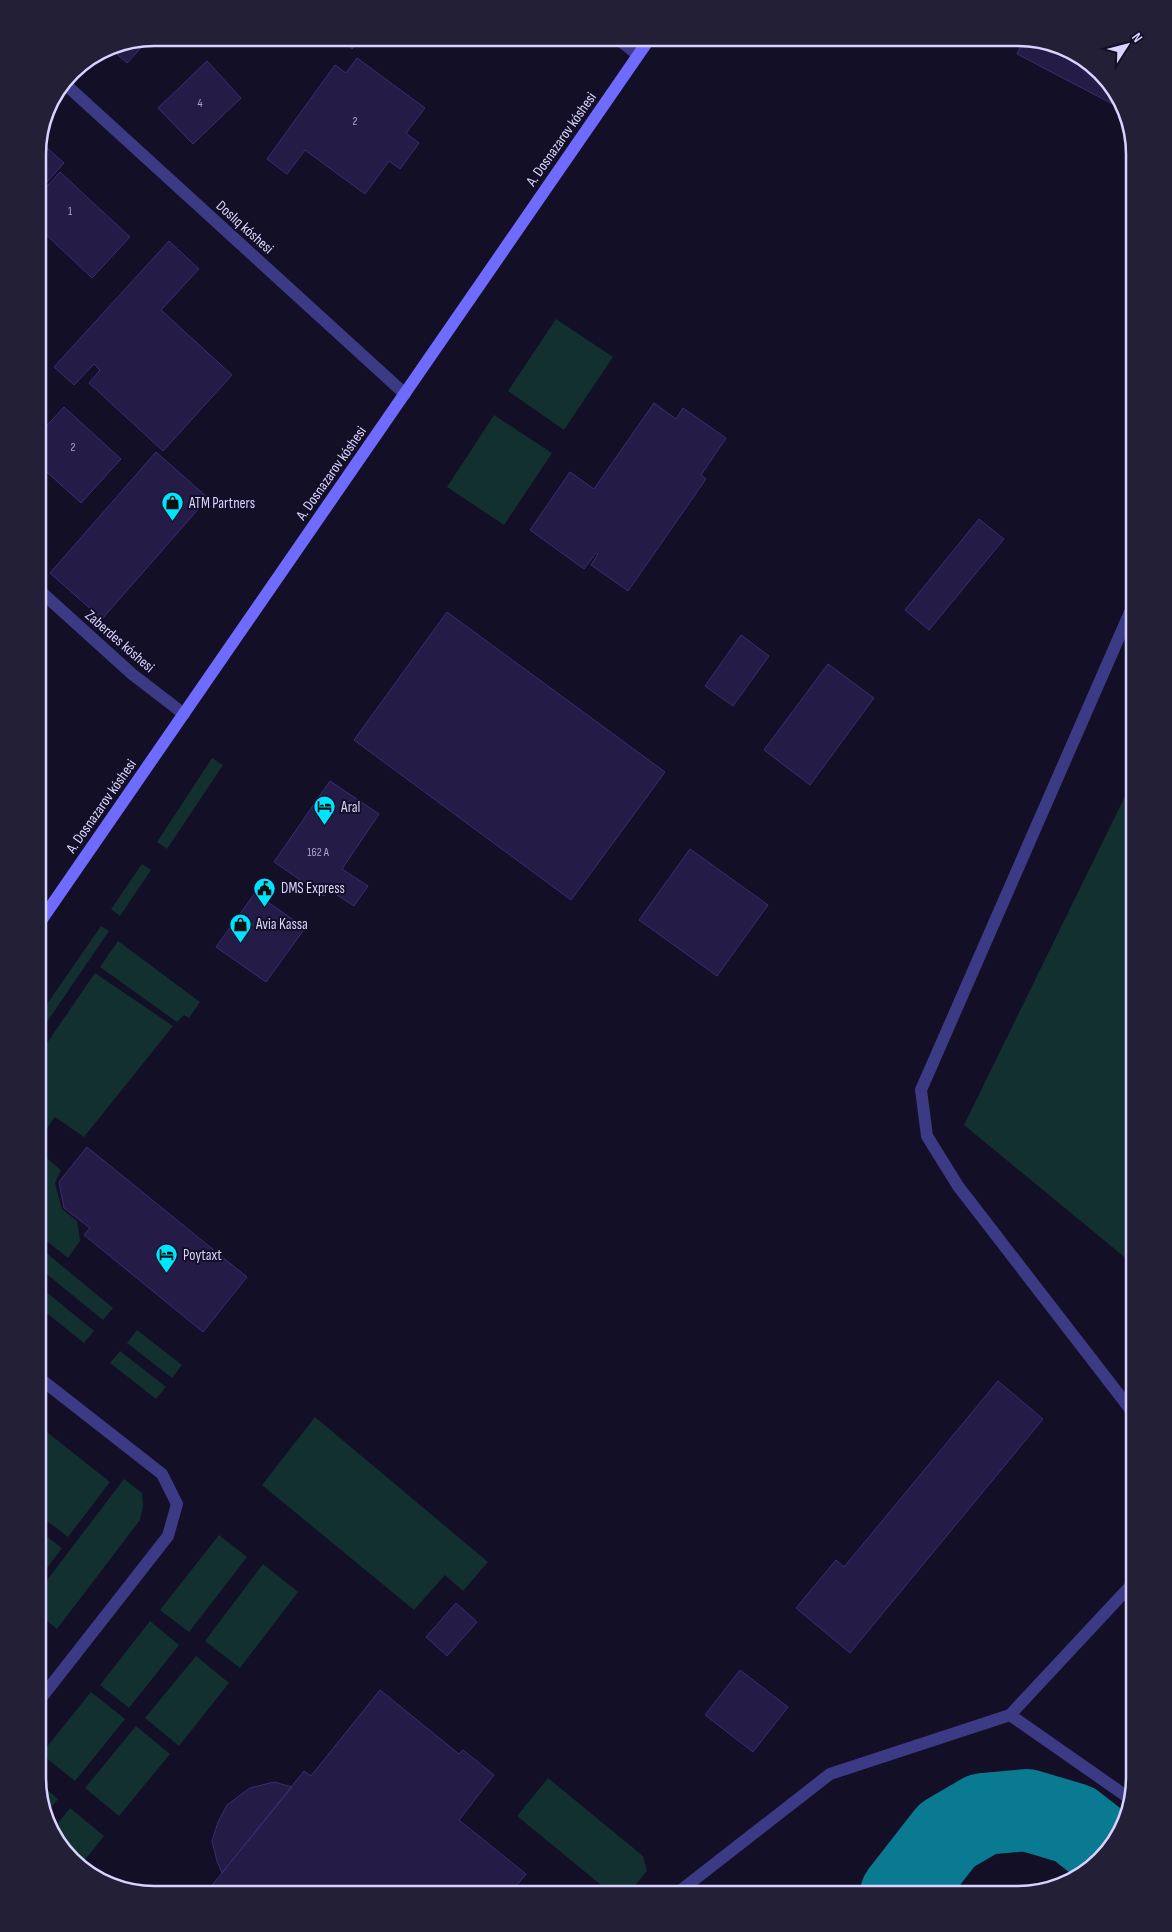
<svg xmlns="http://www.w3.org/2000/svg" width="1172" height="1932" font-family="'Sofia Sans Condensed',sans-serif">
	<rect width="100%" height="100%" fill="#130f26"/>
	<!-- green -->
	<path fill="#12302f" d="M 556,319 L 613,357 L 564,430 L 508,391 Z
		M 494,415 L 552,453 L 504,525 L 447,487 Z
		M 212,758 L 223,765 L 167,849 L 157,842 Z
		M 1134,778 L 1134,1265 L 964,1125 Z
		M 142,864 L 151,870 L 120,916 L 111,909 Z
		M 101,926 L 109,931 L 38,1035 L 38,1017 Z
		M 118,941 L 200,1002 L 189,1018 L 184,1015 L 177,1022 L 100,967 Z
		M 95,973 L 173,1026 L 84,1137 L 55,1117 L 38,1141 L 38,1056 Z
		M 38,1151 L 61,1170 L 55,1183 L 62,1209 L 77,1221 L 80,1241 L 68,1258 L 38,1234 Z
		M 38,1246 L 113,1308 L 103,1320 L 38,1267 Z
		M 38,1285 L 94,1331 L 84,1343 L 38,1306 Z
		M 137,1330 L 182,1365 L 172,1378 L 127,1343 Z
		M 120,1351 L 166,1387 L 156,1399 L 110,1363 Z
		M 315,1417 L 488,1562 L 463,1591 L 445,1575 L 414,1610 L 262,1485 Z
		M 38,1425 L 110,1482 L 68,1537 L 38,1514 Z
		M 124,1479 L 142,1493 L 143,1506 L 140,1520 L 57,1629 L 38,1614 L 38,1592 Z
		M 38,1530 L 62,1548 L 38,1580 Z
		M 219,1535 L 247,1557 L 189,1632 L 160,1610 Z
		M 263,1564 L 298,1592 L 240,1668 L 205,1641 Z
		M 150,1621 L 179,1645 L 129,1708 L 100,1685 Z
		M 196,1656 L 229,1683 L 179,1746 L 145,1718 Z
		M 91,1692 L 125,1719 L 75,1781 L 41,1754 Z
		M 136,1726 L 170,1754 L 119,1816 L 85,1788 Z
		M 548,1778 L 643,1856 L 647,1871 L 628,1894 L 612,1894 L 517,1816 Z
		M 39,1783 L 58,1799 L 46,1814 Z
		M 70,1808 L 104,1836 L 81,1865 L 51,1832 Z"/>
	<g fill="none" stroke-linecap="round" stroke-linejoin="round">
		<!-- taxiway -->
		<path stroke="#0a7a92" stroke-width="82" d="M 901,1894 L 947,1835 L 983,1814 L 1027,1810 L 1074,1824 L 1106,1849"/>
	</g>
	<!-- building -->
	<path fill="#241b47" stroke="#3b2d73" d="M 150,38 L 127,63 L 109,47 L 110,46 Z
		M 338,38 L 361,38 L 352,49 Z
		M 1025,38 L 1083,57 L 1122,102 L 1124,110 L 1017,54 Z
		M 357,58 L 425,108 L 406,133 L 419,143 L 400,169 L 389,161 L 365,194 L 305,150 L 287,174 L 267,159 L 335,65 L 346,73 Z
		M 207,61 L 241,98 L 193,144 L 158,108 Z
		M 39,141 L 64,163 L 38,192 L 38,147 Z
		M 60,172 L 130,237 L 92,278 L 38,227 L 38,196 Z
		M 169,241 L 199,269 L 161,310 L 232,375 L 163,451 L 89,383 L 100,370 L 94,364 L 74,385 L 54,367 Z
		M 654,403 L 676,419 L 683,408 L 726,438 L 701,475 L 706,479 L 628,591 L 591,565 L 598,554 L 596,553 L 584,569 L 530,530 L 570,472 L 594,489 Z
		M 64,407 L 121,459 L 81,503 L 38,464 L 38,435 Z
		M 156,452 L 208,498 L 102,619 L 50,573 Z
		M 979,519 L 1004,539 L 929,630 L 905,610 Z
		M 447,612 L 665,772 L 571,900 L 354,740 Z
		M 741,635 L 769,656 L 733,706 L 705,686 Z
		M 828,664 L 874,698 L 810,785 L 764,750 Z
		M 330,781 L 379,814 L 342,869 L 368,886 L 354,906 L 328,889 L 324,896 L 274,862 Z
		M 690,849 L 768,905 L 717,976 L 639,920 Z
		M 255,893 L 305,928 L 266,982 L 216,947 Z
		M 87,1147 L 247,1277 L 203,1332 L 84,1235 L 90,1228 L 64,1208 L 59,1182 Z
		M 998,1381 L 1043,1419 L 850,1653 L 796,1608 L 836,1560 L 844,1567 Z
		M 456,1603 L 477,1622 L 447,1656 L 426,1637 Z
		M 740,1670 L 788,1707 L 753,1752 L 705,1715 Z
		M 380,1690 L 459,1754 L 463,1750 L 494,1775 L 459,1820 L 526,1874 L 510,1894 L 215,1894 L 209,1889 L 304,1771 L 311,1776 Z
		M 274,1782 L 292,1787 L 222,1873 L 217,1861 L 212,1841 L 218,1822 L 227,1805 L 250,1788 Z"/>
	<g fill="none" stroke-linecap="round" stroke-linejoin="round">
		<!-- service -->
		<path stroke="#3d3a85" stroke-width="12" d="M 1134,1414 L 958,1186 L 927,1136 L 921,1090 L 1134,603
			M 38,1702 L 168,1536 L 177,1504 L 162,1474 L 38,1377
			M 1010,1715 L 1134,1582
			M 676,1894 L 830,1774 L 1010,1715 L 1129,1798"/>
		<!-- minor -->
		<path stroke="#3d3a85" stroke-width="12" d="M 617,38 L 638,55
			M 64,83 L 405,394
			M 38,589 L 132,674 L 184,714"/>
		<!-- secondary -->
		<path stroke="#6f6bff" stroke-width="12" d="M 38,925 L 650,38"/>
	</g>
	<!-- icons -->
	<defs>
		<symbol id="shop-pin" viewBox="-11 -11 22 30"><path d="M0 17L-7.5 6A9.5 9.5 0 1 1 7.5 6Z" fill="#00e5ff" stroke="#130f26"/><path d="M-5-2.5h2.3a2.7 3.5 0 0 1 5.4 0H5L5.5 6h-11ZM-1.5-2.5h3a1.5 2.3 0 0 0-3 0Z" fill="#111"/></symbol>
		<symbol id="hotel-pin" viewBox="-11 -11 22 30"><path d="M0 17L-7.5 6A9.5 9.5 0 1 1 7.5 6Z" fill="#00e5ff" stroke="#130f26"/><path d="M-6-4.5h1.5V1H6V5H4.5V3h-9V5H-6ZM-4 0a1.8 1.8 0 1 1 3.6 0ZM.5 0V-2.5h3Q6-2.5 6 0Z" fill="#111"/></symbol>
		<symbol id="civic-pin" viewBox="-11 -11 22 30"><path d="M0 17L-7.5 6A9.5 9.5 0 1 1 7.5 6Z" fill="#00e5ff" stroke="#130f26"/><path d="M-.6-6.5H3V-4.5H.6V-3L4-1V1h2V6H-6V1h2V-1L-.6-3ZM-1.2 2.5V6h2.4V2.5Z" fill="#111"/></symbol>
	</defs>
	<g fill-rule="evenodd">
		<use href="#shop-pin" x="160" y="490" width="25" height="34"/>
		<use href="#hotel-pin" x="312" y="794" width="25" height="34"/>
		<use href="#civic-pin" x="252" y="876" width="25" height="34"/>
		<use href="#shop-pin" x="228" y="912" width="25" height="34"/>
		<use href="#hotel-pin" x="154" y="1242" width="25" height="34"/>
	</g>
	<g text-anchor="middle" stroke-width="4" stroke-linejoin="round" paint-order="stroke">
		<!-- number labels -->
		<g font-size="12" fill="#aca6d1">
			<text x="200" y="107">4</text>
			<text x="355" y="125">2</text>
			<text x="70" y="215">1</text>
			<text x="73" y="451">2</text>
			<text x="318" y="856">162 А</text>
		</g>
		<!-- street labels -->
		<g font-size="15" fill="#d9d4ff" stroke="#130f26">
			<text transform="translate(561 139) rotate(-55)" y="5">A. Dosnazarov kóshesi</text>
			<text transform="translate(245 227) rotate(42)" y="5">Doslıq kóshesi</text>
			<text transform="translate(331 473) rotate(-55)" y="5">A. Dosnazarov kóshesi</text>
			<text transform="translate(120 641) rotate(41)" y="5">Zaberdes kóshesi</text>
			<text transform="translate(101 806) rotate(-55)" y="5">A. Dosnazarov kóshesi</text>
		</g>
		<!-- poi labels -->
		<g font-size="15" fill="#d9d4ff" stroke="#130f26" text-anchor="start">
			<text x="189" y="508">ATM Partners</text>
			<text x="341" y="812">Aral</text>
			<text x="281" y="893">DMS Express</text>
			<text x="256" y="929">Avia Kassa</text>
			<text x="183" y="1260">Poytaxt</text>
		</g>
	</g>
	<!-- crop -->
	<path d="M0 0H1172V1932H0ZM154 46H1018A108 108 0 0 1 1126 154V1778A108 108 0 0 1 1018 1886H154A108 108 0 0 1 46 1778V154A108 108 0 0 1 154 46Z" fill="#231f37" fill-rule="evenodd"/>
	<path fill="none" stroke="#d9d4ff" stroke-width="2.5" d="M154 46H1018A108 108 0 0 1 1126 154V1778A108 108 0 0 1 1018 1886H154A108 108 0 0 1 46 1778V154A108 108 0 0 1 154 46Z"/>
	<!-- north arrow -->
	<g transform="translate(1127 45) rotate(54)" stroke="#130f26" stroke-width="4" paint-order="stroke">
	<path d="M0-4L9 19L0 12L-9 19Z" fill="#d9d4ff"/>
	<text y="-8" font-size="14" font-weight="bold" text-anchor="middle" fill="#d9d4ff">N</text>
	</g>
</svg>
